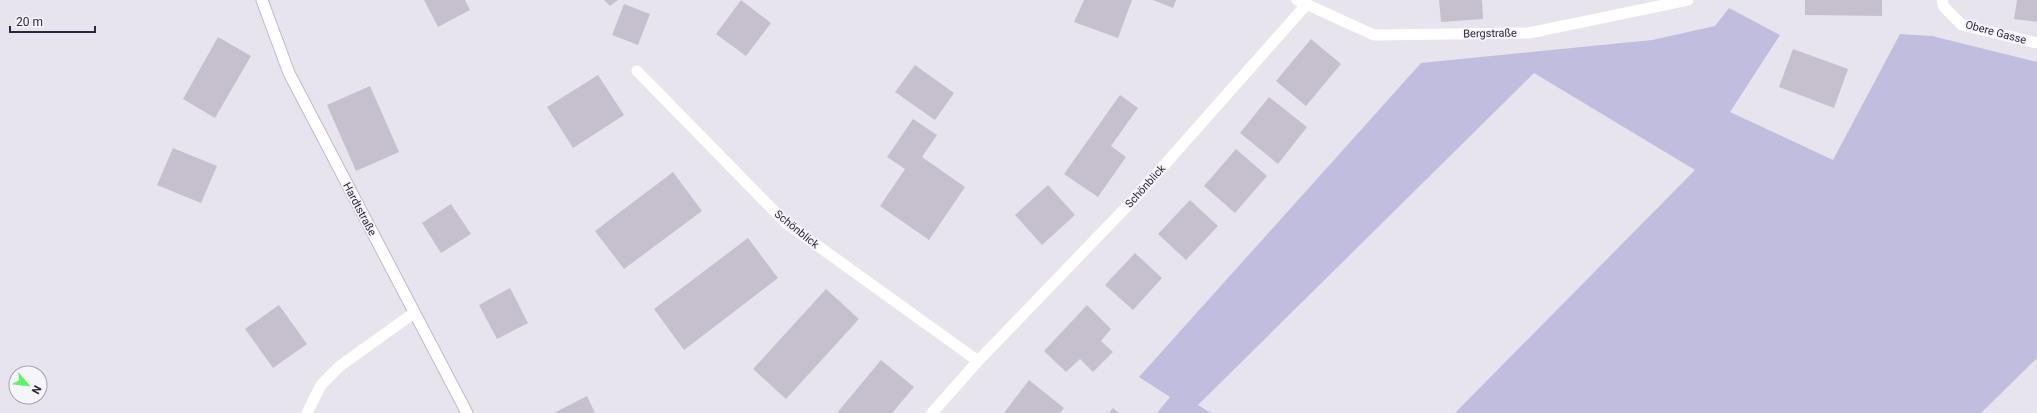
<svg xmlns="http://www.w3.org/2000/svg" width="2037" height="413" font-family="Roboto,sans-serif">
	<rect width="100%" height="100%" fill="#e8e4ee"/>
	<!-- green -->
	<path fill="#c0bddf" d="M 1729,8 L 1780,35 L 1730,112 L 1833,160 L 1900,34 L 1932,36 L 2037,62 L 2037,358 L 1981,413 L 1455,413 L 1695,170 L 1534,73 L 1198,405 L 1211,413 L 1157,413 L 1170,397 L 1139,377 L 1421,63 L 1652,40 L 1715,26 Z"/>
	<!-- building -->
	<path fill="#c6c0ce" d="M 424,0 L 465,0 L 470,10 L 438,27 Z
		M 604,0 L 618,0 L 610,6 Z
		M 741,0 L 771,23 L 746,56 L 716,34 Z
		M 1084,0 L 1132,0 L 1118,38 L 1074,22 Z
		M 1153,0 L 1176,0 L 1173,8 Z
		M 1439,0 L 1482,0 L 1483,19 L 1441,22 Z
		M 1805,0 L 1882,0 L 1882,16 L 1805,15 Z
		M 2017,0 L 2037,0 L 2037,22 L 2014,19 Z
		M 624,4 L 650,14 L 638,45 L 612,35 Z
		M 218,37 L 251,56 L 215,118 L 183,99 Z
		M 1311,39 L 1341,64 L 1306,106 L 1276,81 Z
		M 1793,49 L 1848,69 L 1834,108 L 1779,87 Z
		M 915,65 L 954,93 L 935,120 L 895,92 Z
		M 598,75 L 624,115 L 573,148 L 547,107 Z
		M 370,86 L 399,152 L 356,171 L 327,105 Z
		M 1120,95 L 1138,108 L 1111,146 L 1126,157 L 1098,197 L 1064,174 Z
		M 1269,97 L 1307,127 L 1278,164 L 1240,133 Z
		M 913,119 L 937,135 L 922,157 L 965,187 L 929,240 L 880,206 L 905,169 L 887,157 Z
		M 173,148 L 217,166 L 201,203 L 157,185 Z
		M 1236,149 L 1267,176 L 1235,213 L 1204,186 Z
		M 673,172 L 702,211 L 624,269 L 595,231 Z
		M 1048,185 L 1075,215 L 1042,245 L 1015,215 Z
		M 1190,200 L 1218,226 L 1186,260 L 1158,234 Z
		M 451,204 L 471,234 L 441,253 L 422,223 Z
		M 748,238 L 778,278 L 684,350 L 654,309 Z
		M 1135,253 L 1162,278 L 1133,310 L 1105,285 Z
		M 510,288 L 528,323 L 497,339 L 479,305 Z
		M 826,289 L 859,319 L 786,399 L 753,369 Z
		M 279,305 L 307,344 L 273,368 L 245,329 Z
		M 1087,305 L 1111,329 L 1101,341 L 1113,352 L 1093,372 L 1080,359 L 1066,372 L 1044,351 Z
		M 881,360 L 914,387 L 892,413 L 837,413 Z
		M 1029,380 L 1064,408 L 1060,413 L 1004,413 Z
		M 587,396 L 595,413 L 554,413 Z
		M 1113,408 L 1119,413 L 1109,413 Z"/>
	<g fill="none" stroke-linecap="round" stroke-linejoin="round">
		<defs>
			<path id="secondary" d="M 262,0 L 289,73 L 467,413"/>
		</defs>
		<!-- secondary casing -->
		<use href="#secondary" stroke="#c1b7cd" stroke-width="13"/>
		<!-- service -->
		<path stroke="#fff" stroke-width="11" d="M 637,71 L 786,223 L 978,361"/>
		<!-- minor -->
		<path stroke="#fff" stroke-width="11" d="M 1297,0 L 1374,35 L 1529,33 L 1688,0
			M 1942,0 L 1944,7 L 1962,25 L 2037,43
			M 307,413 L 321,385 L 340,366 L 414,313
			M 932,413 L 978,361 L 1136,197 L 1306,5"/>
		<!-- secondary -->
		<use href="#secondary" stroke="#fff" stroke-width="11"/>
	</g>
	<g text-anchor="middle" stroke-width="3.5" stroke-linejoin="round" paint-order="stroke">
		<!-- street labels -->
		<g font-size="11" fill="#322340" stroke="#f6f5fa">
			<text transform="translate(1996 32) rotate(15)" y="4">Obere Gasse</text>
			<text transform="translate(1490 33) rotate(-1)" y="4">Bergstraße</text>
			<text transform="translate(1145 186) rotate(-48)" y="4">Schönblick</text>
			<text transform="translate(360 209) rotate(62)" y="4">Hardtstraße</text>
			<text transform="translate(797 229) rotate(39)" y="4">Schönblick</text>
		</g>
	</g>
	<!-- north arrow -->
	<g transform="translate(28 385) rotate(118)"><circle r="19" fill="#f6f5fa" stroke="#a8a1b0"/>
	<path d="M0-3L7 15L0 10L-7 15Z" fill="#5ef265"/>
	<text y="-6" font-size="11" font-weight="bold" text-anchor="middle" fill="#322340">N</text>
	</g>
	<!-- scale -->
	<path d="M10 26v6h85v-6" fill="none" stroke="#322340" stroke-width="2"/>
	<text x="16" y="26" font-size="12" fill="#322340" stroke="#f6f5fa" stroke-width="3" paint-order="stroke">20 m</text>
</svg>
